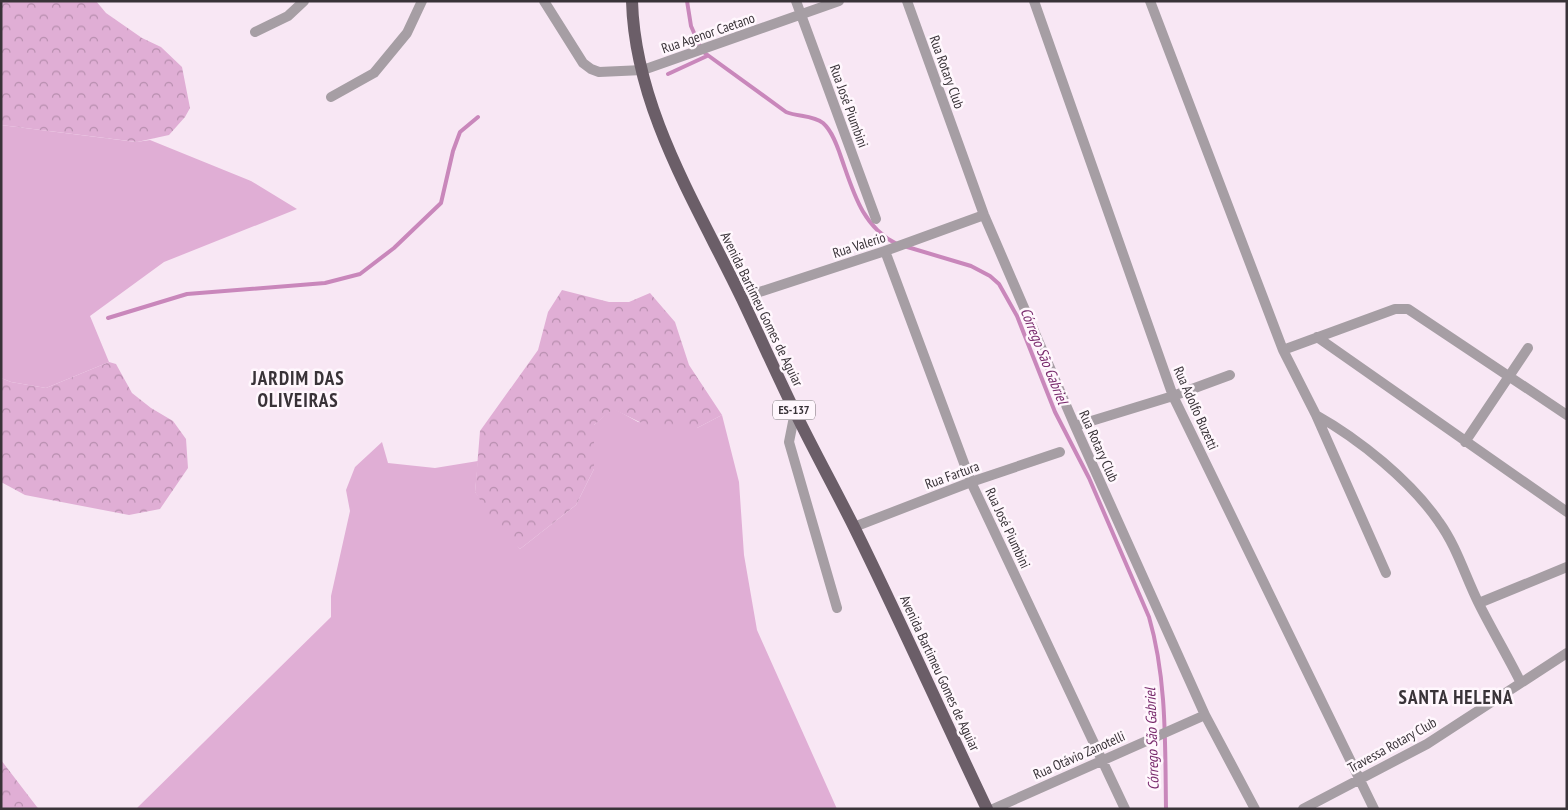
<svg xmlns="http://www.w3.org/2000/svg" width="1568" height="810" font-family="'PT Sans Narrow',sans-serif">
	<defs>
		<pattern id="forest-crowns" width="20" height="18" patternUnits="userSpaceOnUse" patternTransform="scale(1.25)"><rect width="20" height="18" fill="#e0aed5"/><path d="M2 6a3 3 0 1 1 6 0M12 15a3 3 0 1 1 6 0" fill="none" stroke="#b78eae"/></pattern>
	</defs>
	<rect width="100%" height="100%" fill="#f8e7f4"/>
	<!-- grass -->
	<path fill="#e0aed5" d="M 1,125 L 136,142 L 150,140 L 251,181 L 297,209 L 164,262 L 90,316 L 109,362 L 46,388 L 11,382 L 1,378 Z
		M 613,408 L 638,422 L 697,428 L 722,415 L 739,482 L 744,555 L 757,630 L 837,809 L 136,809 L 331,617 L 331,596 L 350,511 L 346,490 L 355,467 L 382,442 L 388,463 L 435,468 L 478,461 L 475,492 L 520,549 L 576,505 L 594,469 L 594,425 Z"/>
	<!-- forest -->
	<path fill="url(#forest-crowns)" d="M 1,1 L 96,1 L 106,13 L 142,38 L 161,47 L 182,67 L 190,108 L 185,117 L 169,135 L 137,142 L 1,125 Z
		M 562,290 L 609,302 L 629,302 L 650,293 L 675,322 L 689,365 L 722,415 L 697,428 L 656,430 L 613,409 L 594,425 L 594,469 L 576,505 L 520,549 L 494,522 L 475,492 L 480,431 L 538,350 L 548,312 Z
		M 109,362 L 116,364 L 132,393 L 151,408 L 173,421 L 186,439 L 188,468 L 160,509 L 129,515 L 25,495 L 1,482 L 1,378 L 11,382 L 46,388 Z
		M 1,760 L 37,807 L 39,809 L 1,809 Z"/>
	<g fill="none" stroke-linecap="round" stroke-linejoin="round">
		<!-- stream -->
		<path stroke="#c987bb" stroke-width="4" d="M 687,1 L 691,26 L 702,51 L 786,112 C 798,117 813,115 823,123 C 832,131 837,145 841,157 C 853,191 862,227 897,244
			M 668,74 L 707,56
			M 904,246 L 971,266 L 990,276 L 999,284 L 1017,316 L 1055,412 L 1089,478 L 1149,617 C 1167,679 1165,745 1166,809
			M 108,318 L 187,294 L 325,283 L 360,274 L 394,248 L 441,203 L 453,151 L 460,132 L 478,117"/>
		<!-- minor -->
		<path stroke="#a69ea4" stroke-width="10" d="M 544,1 L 583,63 L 591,69 L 599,72 L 643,70 L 839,1
			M 796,1 L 876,219
			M 907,1 L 984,215 L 1075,426 L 1205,715 L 1255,809
			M 1034,1 L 1173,396 L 1374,809
			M 1150,1 L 1283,350 L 1316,415 L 1386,573
			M 255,32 L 288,16 L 304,1
			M 331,97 L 374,73 L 407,33 L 422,1
			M 885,251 L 971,482 L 1125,809
			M 741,298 L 885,251 L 984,215
			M 1317,337 L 1567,512
			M 1283,350 L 1395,309 L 1408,309 L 1567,415
			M 795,412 L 789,442 L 837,608
			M 1316,415 C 1359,439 1411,481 1439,522 C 1457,547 1465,576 1479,604 C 1492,630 1507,655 1520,681
			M 1075,426 L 1173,396 L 1230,375
			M 1465,442 L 1528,348
			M 854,527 L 971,482 L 1060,452
			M 1479,603 L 1567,567
			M 993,809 L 1205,715
			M 1303,809 L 1427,744 L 1567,653"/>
		<!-- primary -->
		<path stroke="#6b5e68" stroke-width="12" d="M 632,1 C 635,109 697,205 742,299 C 760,337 777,375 795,412 C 814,451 835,489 854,527 C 900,620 942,715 987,809"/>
	</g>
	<g text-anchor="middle" stroke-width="5" stroke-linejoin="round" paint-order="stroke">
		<!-- shield labels -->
		<rect fill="#fff7fd" stroke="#746e73" stroke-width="1" x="773" y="400.5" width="42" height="19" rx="4"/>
		<g font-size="12" font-weight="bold" fill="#393338">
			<text x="794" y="414">ES-137</text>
		</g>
		<!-- street labels -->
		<g font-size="14" fill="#393338" stroke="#fff7fd">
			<text transform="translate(708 33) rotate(-19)" y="5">Rua Agenor Caetano</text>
			<text transform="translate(947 72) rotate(70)" y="5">Rua Rotary Club</text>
			<text transform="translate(849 106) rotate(70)" y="5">Rua José Piumbini</text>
			<text transform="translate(859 245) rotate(-18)" y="5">Rua Valerio</text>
			<text transform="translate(762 309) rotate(64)" y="5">Avenida Bartimeu Gomes de Aguiar</text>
			<text transform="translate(1196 408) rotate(66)" y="5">Rua Adolfo Buzetti</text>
			<text transform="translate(1099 446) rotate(66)" y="5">Rua Rotary Club</text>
			<text transform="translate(952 475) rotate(-20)" y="5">Rua Fartura</text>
			<text transform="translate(1008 528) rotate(65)" y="5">Rua José Piumbini</text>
			<text transform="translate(940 673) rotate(65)" y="5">Avenida Bartimeu Gomes de Aguiar</text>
			<text transform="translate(1392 745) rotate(-29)" y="5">Travessa Rotary Club</text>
			<text transform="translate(1079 755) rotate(-24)" y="5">Rua Otávio Zanotelli</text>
		</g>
		<!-- water labels -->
		<g font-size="15" font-style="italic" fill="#792b6d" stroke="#fff7fd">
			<text transform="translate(1044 356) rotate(68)" y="5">Córrego São Gabriel</text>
			<text transform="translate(1152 739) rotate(-92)" y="5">Córrego São Gabriel</text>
		</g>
		<!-- district labels -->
		<g font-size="19" font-weight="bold" letter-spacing="1" fill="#393338" stroke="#fff7fd">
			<text x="298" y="385">JARDIM DAS<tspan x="298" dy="22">OLIVEIRAS</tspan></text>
			<text x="1456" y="704">SANTA HELENA</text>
		</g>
	</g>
	<!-- border -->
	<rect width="1568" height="810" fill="none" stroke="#393338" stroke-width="5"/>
</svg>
